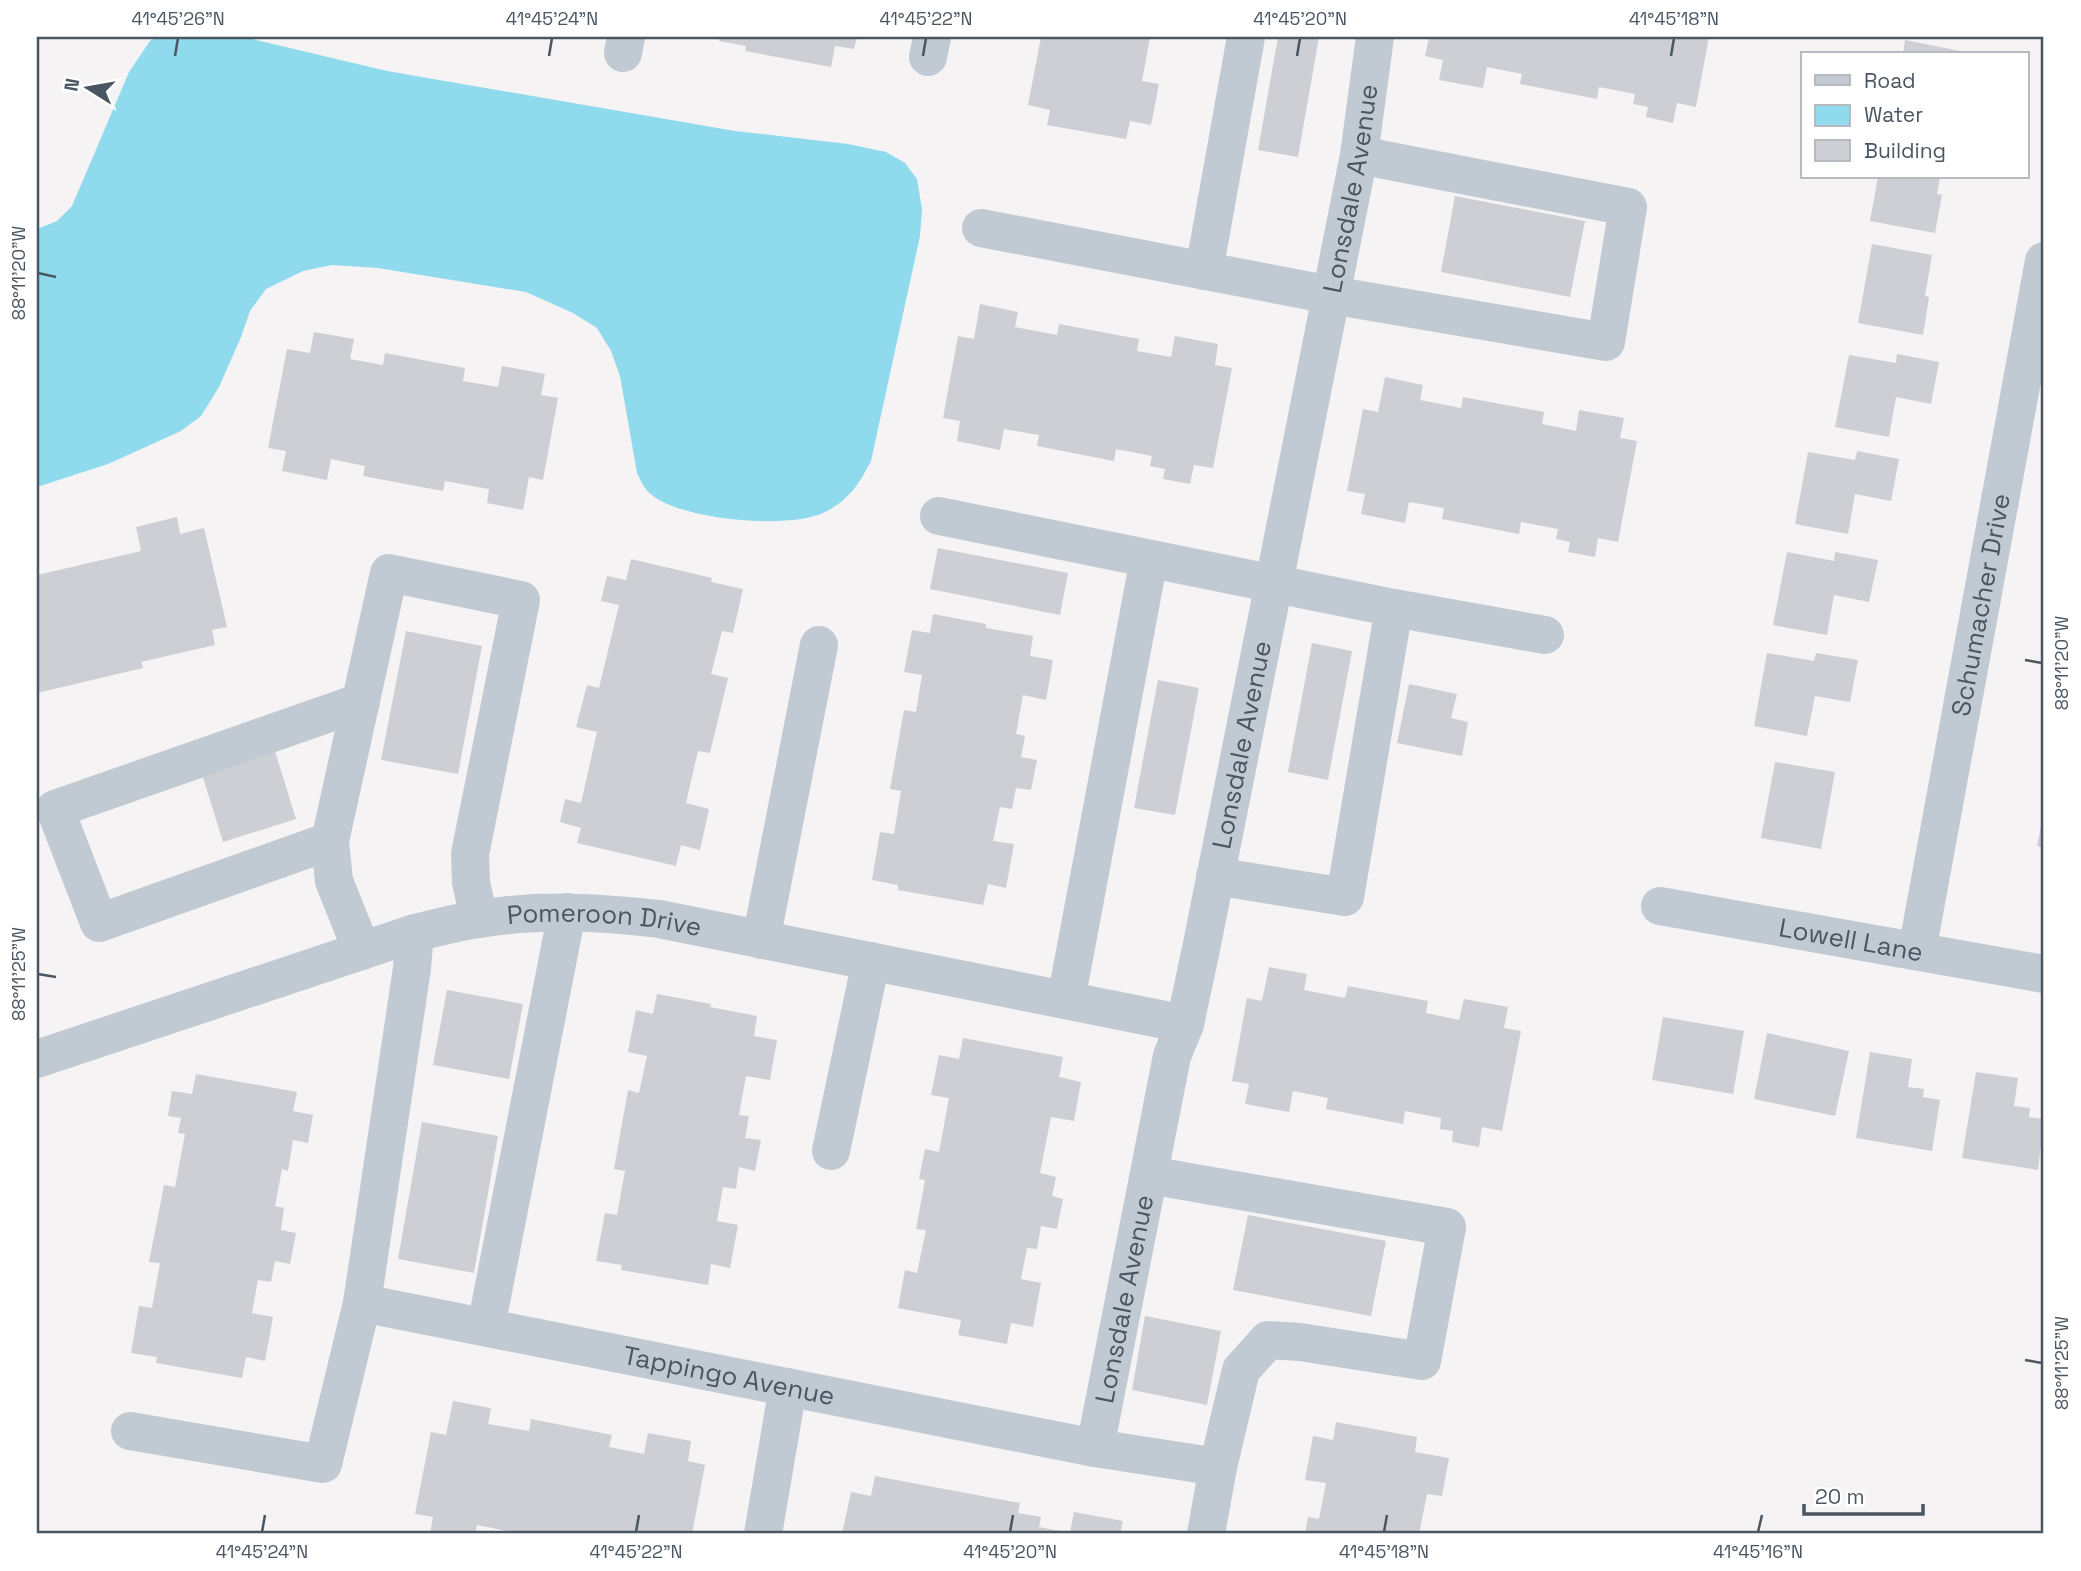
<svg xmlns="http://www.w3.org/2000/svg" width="2081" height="1571" font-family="'Space Grotesk',sans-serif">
	<rect width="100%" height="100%" fill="#f5f3f3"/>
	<!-- water -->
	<path fill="#90daee" d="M 157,37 L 244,37 L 387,71 L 735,131 L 848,144 L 886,152 L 905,163 L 917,179 L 922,209 L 920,236 L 871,461 C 859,484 849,500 825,512 C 790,530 682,520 652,495 C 644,489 641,481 637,473 L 620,376 L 611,351 L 597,328 L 573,313 L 526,292 L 378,268 L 332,265 L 303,271 L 266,289 L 250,311 L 241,337 L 219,387 L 201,416 L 181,431 L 108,464 L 37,487 L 37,229 L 57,221 L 72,206 L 129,72 L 150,41 Z"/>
	<!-- building -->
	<path fill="#cdcfd5" d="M 720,37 L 857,37 L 854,49 L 835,46 L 831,67 L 745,51 L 746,46 L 719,41 Z
		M 1041,37 L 1150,37 L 1142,81 L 1159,84 L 1151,125 L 1130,121 L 1126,139 L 1047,125 L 1050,110 L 1028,105 Z
		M 1278,37 L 1319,37 L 1298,157 L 1258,150 Z
		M 1429,37 L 1709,37 L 1696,107 L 1677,103 L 1673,123 L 1646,117 L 1648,107 L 1633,104 L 1635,94 L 1599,87 L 1597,99 L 1520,84 L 1522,74 L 1487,67 L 1483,88 L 1439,80 L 1443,60 L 1425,56 Z
		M 1905,40 L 1965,52 L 1964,54 L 1903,54 Z
		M 1878,177 L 1940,177 L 1937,194 L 1942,195 L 1935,233 L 1870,221 Z
		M 1455,196 L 1585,221 L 1570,297 L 1441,272 Z
		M 1872,244 L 1932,255 L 1925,296 L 1929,297 L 1923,335 L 1858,323 Z
		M 980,304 L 1018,312 L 1015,327 L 1057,335 L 1059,324 L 1139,339 L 1137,351 L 1171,357 L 1175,336 L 1218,344 L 1215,365 L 1232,368 L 1213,468 L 1194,465 L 1190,484 L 1163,479 L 1165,469 L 1150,466 L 1152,456 L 1116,449 L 1114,461 L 1037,446 L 1039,435 L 1004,429 L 1000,450 L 957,441 L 960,421 L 943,418 L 958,336 L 974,339 Z
		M 314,332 L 354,339 L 350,359 L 383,365 L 385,353 L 465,368 L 463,381 L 498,387 L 502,366 L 545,374 L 541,395 L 558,398 L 543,480 L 529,477 L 523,510 L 487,503 L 489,489 L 445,481 L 443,491 L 363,476 L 365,466 L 331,459 L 327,480 L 282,471 L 286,451 L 268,448 L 287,349 L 310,353 Z
		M 1897,354 L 1939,362 L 1931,404 L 1896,397 L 1889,437 L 1835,427 L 1849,355 L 1896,363 Z
		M 1385,377 L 1423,385 L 1420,400 L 1461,408 L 1463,397 L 1544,412 L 1542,424 L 1576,431 L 1579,410 L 1624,418 L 1620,438 L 1637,441 L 1618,542 L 1598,538 L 1595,557 L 1568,552 L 1570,542 L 1556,539 L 1558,529 L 1521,522 L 1519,534 L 1442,519 L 1444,508 L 1409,502 L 1405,523 L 1361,514 L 1365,494 L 1347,491 L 1363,409 L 1378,412 Z
		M 1857,451 L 1899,459 L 1891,501 L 1855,494 L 1848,534 L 1795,524 L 1808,452 L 1855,460 Z
		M 177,517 L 180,534 L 204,528 L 227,627 L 212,630 L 215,645 L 141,662 L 143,668 L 37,693 L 37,575 L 141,551 L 136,527 Z
		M 938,548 L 1068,573 L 1060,615 L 930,589 Z
		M 1787,552 L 1834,561 L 1835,552 L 1878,560 L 1869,602 L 1834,595 L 1827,635 L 1773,625 Z
		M 631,559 L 712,578 L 711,582 L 743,589 L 733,633 L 722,631 L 711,674 L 728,678 L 710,753 L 698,751 L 686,803 L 709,809 L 700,850 L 681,845 L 676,866 L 577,843 L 581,828 L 560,822 L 565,799 L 581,803 L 597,732 L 576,727 L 587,685 L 599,688 L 619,605 L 601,601 L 607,576 L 626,580 Z
		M 933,614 L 986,624 L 986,628 L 1033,636 L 1030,656 L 1053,660 L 1046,700 L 1023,695 L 1016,734 L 1025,736 L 1021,757 L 1037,760 L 1031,790 L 1016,788 L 1012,809 L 1000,807 L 993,841 L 1014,844 L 1006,888 L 988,884 L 983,905 L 898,890 L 898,885 L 872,880 L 880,832 L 894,834 L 901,791 L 890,789 L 904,710 L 916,712 L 922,675 L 904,672 L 912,630 L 930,633 Z
		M 406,631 L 482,646 L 458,774 L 381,760 Z
		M 1312,643 L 1352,651 L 1328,780 L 1288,772 Z
		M 1767,653 L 1814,661 L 1816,653 L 1858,660 L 1850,702 L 1815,696 L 1807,736 L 1754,726 Z
		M 1158,680 L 1199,688 L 1175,815 L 1134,808 Z
		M 1409,684 L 1457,694 L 1451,718 L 1468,722 L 1462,756 L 1397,743 Z
		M 274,748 L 296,819 L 223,842 L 201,771 Z
		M 1775,762 L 1835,772 L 1821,849 L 1761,838 Z
		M 2043,817 L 2044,817 L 2044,848 L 2037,846 Z
		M 1269,967 L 1307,974 L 1304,990 L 1345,998 L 1348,986 L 1428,1001 L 1426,1013 L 1459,1020 L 1464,999 L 1508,1007 L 1504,1028 L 1521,1031 L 1502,1131 L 1482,1127 L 1479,1147 L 1452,1142 L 1453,1131 L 1440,1129 L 1441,1118 L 1405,1111 L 1403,1124 L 1326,1109 L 1328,1098 L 1293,1091 L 1289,1112 L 1245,1104 L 1249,1084 L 1232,1081 L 1247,998 L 1262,1001 Z
		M 447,990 L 523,1004 L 509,1079 L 433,1065 Z
		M 657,994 L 711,1004 L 710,1007 L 757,1016 L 754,1036 L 777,1040 L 770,1080 L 746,1076 L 739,1115 L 749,1116 L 745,1138 L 761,1140 L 755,1171 L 739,1167 L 736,1189 L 723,1187 L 717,1221 L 738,1225 L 730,1268 L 711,1264 L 708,1285 L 621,1270 L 622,1265 L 596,1261 L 605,1213 L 617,1215 L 625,1171 L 614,1169 L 628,1090 L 639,1093 L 647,1056 L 628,1052 L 636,1010 L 653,1014 Z
		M 1663,1017 L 1744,1031 L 1733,1094 L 1652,1080 Z
		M 1767,1033 L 1849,1051 L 1835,1116 L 1754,1099 Z
		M 963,1038 L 1063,1057 L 1059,1077 L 1081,1082 L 1074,1121 L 1051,1117 L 1040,1173 L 1056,1177 L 1052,1196 L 1063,1199 L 1057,1229 L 1041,1226 L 1037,1249 L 1027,1248 L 1021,1279 L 1041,1283 L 1033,1327 L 1011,1323 L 1007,1344 L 958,1335 L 961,1320 L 898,1308 L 905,1270 L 917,1273 L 926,1230 L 916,1229 L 925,1180 L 919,1179 L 925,1149 L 939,1152 L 949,1098 L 931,1095 L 939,1055 L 959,1059 Z
		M 1870,1052 L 1912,1059 L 1908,1087 L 1924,1089 L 1923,1097 L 1940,1100 L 1932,1151 L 1856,1138 Z
		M 1976,1072 L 2018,1078 L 2014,1106 L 2030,1108 L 2029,1117 L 2044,1119 L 2038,1170 L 1962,1158 Z
		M 196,1074 L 297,1092 L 293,1111 L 313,1115 L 308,1143 L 293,1140 L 288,1171 L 282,1169 L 275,1206 L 284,1208 L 281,1230 L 296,1233 L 290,1264 L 275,1261 L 271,1282 L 258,1280 L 252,1313 L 273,1317 L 265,1361 L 246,1357 L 242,1378 L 156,1363 L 157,1357 L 131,1353 L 139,1306 L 152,1308 L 160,1263 L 149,1262 L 164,1185 L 175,1187 L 185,1134 L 178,1133 L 181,1118 L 168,1116 L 172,1091 L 192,1094 Z
		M 422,1122 L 498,1136 L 474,1273 L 398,1259 Z
		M 1248,1215 L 1386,1241 L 1371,1316 L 1233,1290 Z
		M 1145,1316 L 1221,1331 L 1207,1405 L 1132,1390 Z
		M 453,1401 L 491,1408 L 488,1424 L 529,1431 L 531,1419 L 612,1435 L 609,1447 L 644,1454 L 648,1433 L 691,1441 L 688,1461 L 705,1465 L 692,1534 L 512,1534 L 512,1532 L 477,1525 L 475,1534 L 430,1534 L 433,1517 L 415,1514 L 431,1432 L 446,1435 Z
		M 1336,1422 L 1417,1437 L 1415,1452 L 1449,1458 L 1442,1496 L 1427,1494 L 1419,1534 L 1305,1534 L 1308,1517 L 1319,1519 L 1326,1483 L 1305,1480 L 1313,1436 L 1333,1440 Z
		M 875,1476 L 1020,1503 L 1018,1513 L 1041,1517 L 1039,1527 L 1070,1533 L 1074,1512 L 1123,1521 L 1120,1534 L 842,1534 L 851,1492 L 871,1496 Z"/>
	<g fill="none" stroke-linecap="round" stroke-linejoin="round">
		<!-- minor -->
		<g stroke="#c1cad2" stroke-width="38">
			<path d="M 623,53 L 626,37"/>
			<path d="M 928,57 L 932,37"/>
			<path d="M 981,228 L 1331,295 L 1606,342 L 1628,207 L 1359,155"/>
			<path d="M 1204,271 L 1246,37"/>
			<path d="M 939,516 L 1394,608 L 1345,897 L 1215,876"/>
			<path d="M 1394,608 L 1545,635"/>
			<path d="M 330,841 L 99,923 L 55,809 L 361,702"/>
			<path id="s1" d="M 1660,906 L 2044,974"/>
			<path d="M 761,940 L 819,645"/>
			<path d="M 362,951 L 334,881 L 330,841 L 389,573 L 521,600 L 470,854 L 471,882 L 479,919"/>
			<path id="s2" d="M 1917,951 L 2044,261"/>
			<path d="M 1066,1000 L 1149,559"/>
			<path id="s3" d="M 37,1059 L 415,933 C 436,928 457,922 479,919 C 539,909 599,912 659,919 L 1185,1024"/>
			<path d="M 831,1151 L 871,961"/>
			<path d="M 1149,1175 L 1447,1227 L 1422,1361 L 1300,1342 L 1268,1340 L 1241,1370 L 1218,1467 L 1206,1534"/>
			<path id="s4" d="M 362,1303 L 1095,1448 L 1218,1467"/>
			<path d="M 486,1327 L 567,912"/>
			<path d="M 130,1431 L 323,1464 L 362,1303 L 412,968 L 415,933"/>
			<path id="s5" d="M 1095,1448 L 1172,1056 L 1185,1024 L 1201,949 L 1274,583 L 1359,155 L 1375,37"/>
			<path d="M 763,1534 L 788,1387"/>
		</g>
	</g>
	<!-- ticks -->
	<path fill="none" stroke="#4a5661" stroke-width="2.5" d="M 175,56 L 178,38M 549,56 L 552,38M 923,56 L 926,38M 1297,56 L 1300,38M 1671,56 L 1674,38M 38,273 L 56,277M 2025,660 L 2042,663M 38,974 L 56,977M 2025,1360 L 2042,1363M 262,1532 L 265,1515M 636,1532 L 639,1515M 1010,1532 L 1013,1515M 1384,1532 L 1387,1515M 1758,1532 L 1762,1515"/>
	<g text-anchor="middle" stroke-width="5" stroke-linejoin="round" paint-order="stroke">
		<!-- street labels -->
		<g font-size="26" fill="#4a5661" stroke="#fff">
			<text dy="9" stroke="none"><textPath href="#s5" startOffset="1286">Lonsdale Avenue</textPath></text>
			<text dy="9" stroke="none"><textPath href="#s2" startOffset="352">Schumacher Drive</textPath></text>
			<text dy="9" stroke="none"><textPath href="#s5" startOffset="719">Lonsdale Avenue</textPath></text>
			<text dy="9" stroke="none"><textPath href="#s3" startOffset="590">Pomeroon Drive</textPath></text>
			<text dy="9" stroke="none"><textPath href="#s1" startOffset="194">Lowell Lane</textPath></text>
			<text dy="9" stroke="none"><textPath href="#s5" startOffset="152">Lonsdale Avenue</textPath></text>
			<text dy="9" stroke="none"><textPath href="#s4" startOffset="374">Tappingo Avenue</textPath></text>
		</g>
	</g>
	<!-- border -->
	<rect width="2081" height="1571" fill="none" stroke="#ffffff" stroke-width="77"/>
	<!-- legend -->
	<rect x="1801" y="52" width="228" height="126" fill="#ffffff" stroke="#b7bbc0" stroke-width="2"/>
	<rect x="1815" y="75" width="35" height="10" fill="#c1cad2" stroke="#b7bbc0" stroke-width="2"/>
	<text x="1864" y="88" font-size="21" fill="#4a5661">Road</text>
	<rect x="1815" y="105" width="35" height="21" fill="#90daee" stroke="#b7bbc0" stroke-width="2"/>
	<text x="1864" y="122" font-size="21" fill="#4a5661">Water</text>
	<rect x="1815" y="140" width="35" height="21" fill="#cdcfd5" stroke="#b7bbc0" stroke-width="2"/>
	<text x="1864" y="158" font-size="21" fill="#4a5661">Building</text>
	<!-- north arrow -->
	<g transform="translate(88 88) rotate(281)" stroke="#ffffff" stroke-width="5" paint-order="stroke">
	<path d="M0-5L12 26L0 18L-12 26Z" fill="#4a5661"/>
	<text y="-10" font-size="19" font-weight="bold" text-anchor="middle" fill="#4a5661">N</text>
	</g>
	<!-- scale -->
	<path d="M1804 1504v10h119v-10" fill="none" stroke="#4a5661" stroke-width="3.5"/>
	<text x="1815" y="1504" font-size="21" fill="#4a5661" stroke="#ffffff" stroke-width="5" paint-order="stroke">20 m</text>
	<rect x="38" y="38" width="2004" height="1494" fill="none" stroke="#4a5661" stroke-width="2.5"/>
	<g font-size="18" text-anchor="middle" fill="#4a5661">
		<text x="178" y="25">41°45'26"N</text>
		<text x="552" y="25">41°45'24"N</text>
		<text x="926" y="25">41°45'22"N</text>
		<text x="1300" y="25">41°45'20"N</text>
		<text x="1674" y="25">41°45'18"N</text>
		<text transform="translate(19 273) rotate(-90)" y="6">88°11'20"W</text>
		<text transform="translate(2062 663) rotate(-90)" y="6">88°11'20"W</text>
		<text transform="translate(19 974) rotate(-90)" y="6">88°11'25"W</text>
		<text transform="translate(2062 1363) rotate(-90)" y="6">88°11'25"W</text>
		<text x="262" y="1558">41°45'24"N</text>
		<text x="636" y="1558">41°45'22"N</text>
		<text x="1010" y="1558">41°45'20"N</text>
		<text x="1384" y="1558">41°45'18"N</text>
		<text x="1758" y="1558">41°45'16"N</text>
	</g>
</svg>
